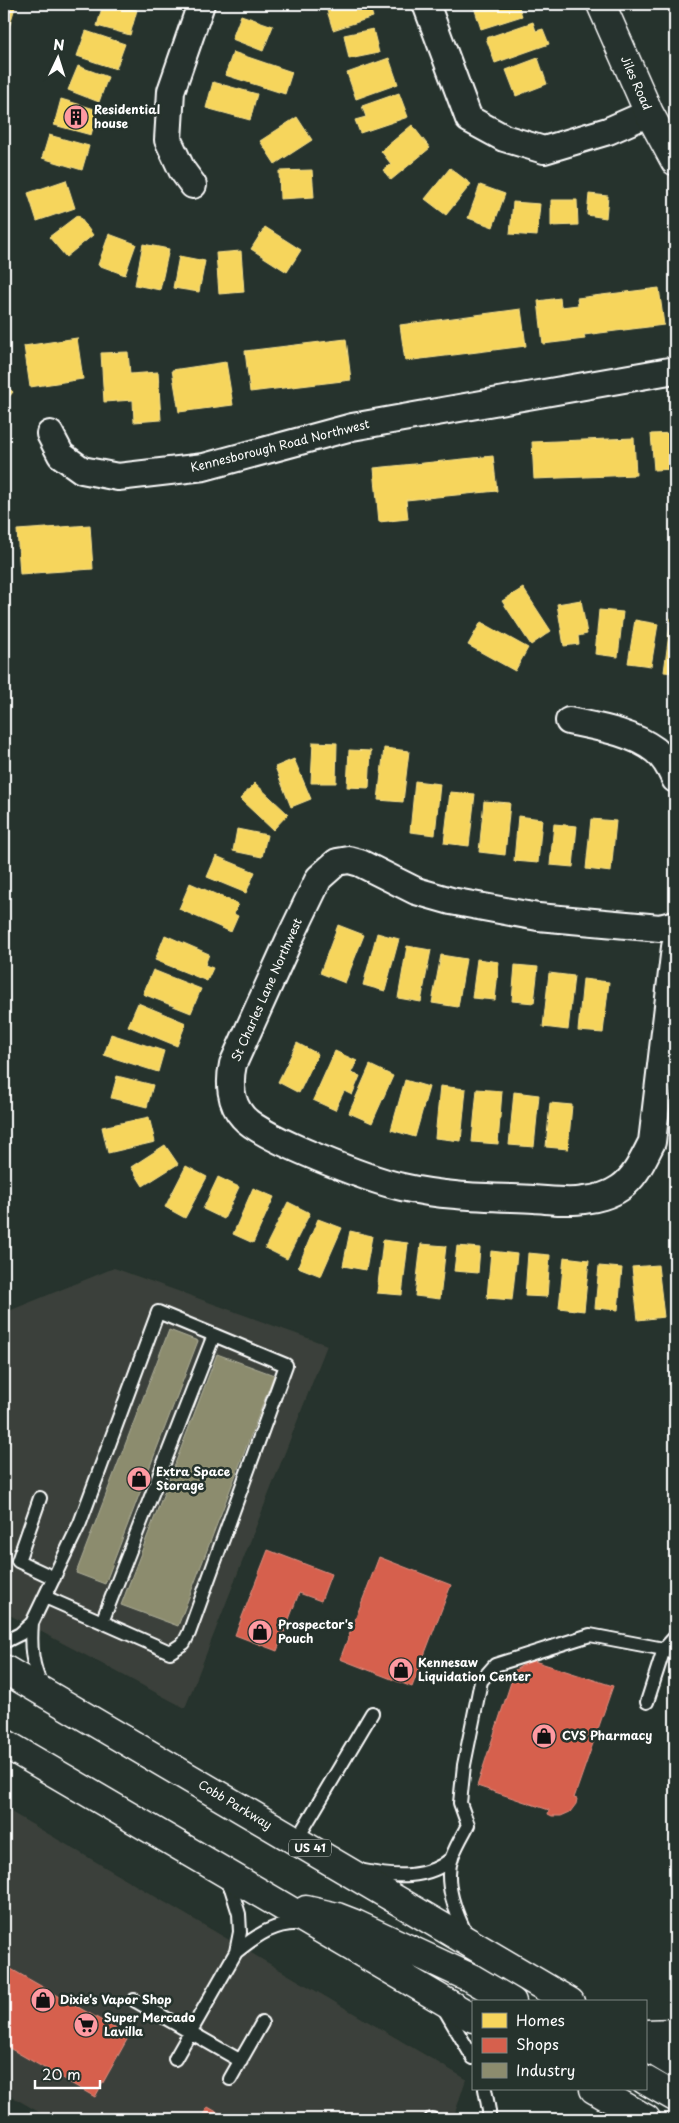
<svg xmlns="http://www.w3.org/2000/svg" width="679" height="2123" font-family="'Playpen Sans',sans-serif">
	<rect width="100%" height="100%" fill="#26332d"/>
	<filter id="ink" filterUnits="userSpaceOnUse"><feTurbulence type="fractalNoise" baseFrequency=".02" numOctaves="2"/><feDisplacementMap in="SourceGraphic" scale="10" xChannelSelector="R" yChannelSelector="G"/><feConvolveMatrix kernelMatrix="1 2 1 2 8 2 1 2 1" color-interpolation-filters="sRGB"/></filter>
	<g filter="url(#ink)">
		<!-- built -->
		<path fill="#3b413a" d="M 114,1268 L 327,1345 L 185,1708 L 4,1612 L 4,1313 Z
			M 4,1808 L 466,2079 L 453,2119 L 51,2119 L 4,2092 Z"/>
		<!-- homes -->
		<path fill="#f6d55c" stroke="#f9e28d" d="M 4,4 L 16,4 L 4,44 Z
			M 103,4 L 114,4 L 137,10 L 130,35 L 97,26 Z
			M 325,4 L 369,4 L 373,17 L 333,30 Z
			M 473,4 L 518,4 L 522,16 L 481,29 Z
			M 241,15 L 273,26 L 263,51 L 232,39 Z
			M 533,22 L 536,31 L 543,29 L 549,44 L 495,63 L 486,38 Z
			M 373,29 L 379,53 L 349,59 L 344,35 Z
			M 86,31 L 125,44 L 116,69 L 77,56 Z
			M 233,52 L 292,72 L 285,94 L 225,75 Z
			M 389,58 L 398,84 L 356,99 L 347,73 Z
			M 538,58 L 547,84 L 516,96 L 506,70 Z
			M 78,66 L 108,77 L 99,102 L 68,90 Z
			M 213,82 L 257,94 L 250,120 L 206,108 Z
			M 399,93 L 408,117 L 360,133 L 355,120 L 366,117 L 362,106 Z
			M 61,99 L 98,110 L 91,135 L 54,125 Z
			M 297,117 L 312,140 L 275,164 L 260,141 Z
			M 412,125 L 430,148 L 391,180 L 383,170 L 391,164 L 381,151 Z
			M 49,135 L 89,146 L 82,170 L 42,158 Z
			M 450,168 L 471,184 L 446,215 L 425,199 Z
			M 312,170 L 314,197 L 280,199 L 279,171 Z
			M 66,180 L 75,208 L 37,221 L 28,193 Z
			M 480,185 L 505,194 L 493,227 L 468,218 Z
			M 589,194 L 608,196 L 606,218 L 587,215 Z
			M 551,200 L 577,200 L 578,225 L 551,226 Z
			M 513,202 L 540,204 L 537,236 L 510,234 Z
			M 78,215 L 93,235 L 66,257 L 49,237 Z
			M 265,227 L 301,250 L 287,272 L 251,249 Z
			M 109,234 L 136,244 L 125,275 L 98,265 Z
			M 143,244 L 169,249 L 160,290 L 135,285 Z
			M 241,251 L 244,292 L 219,294 L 216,253 Z
			M 179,256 L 205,261 L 199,292 L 173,288 Z
			M 659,288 L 664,325 L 584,335 L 585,339 L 543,344 L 538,301 L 560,298 L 561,307 L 578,305 L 577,298 Z
			M 521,309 L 526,346 L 405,361 L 400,325 Z
			M 77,338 L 83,379 L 30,387 L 24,346 Z
			M 346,339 L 351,380 L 250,392 L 245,351 Z
			M 128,352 L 130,374 L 158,372 L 161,420 L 134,422 L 133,400 L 104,402 L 101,353 Z
			M 226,362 L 233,405 L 179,412 L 172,370 Z
			M 4,384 L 13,392 L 4,403 Z
			M 675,433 L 675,469 L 654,470 L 651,434 Z
			M 634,438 L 636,475 L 534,479 L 532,442 Z
			M 493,456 L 497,491 L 406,500 L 408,519 L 379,522 L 374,468 Z
			M 90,525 L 93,569 L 20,574 L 17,530 Z
			M 523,588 L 551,631 L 531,645 L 502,601 Z
			M 581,600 L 587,634 L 578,636 L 579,644 L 564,646 L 557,604 Z
			M 599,610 L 623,612 L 618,657 L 595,654 Z
			M 671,618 L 675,618 L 675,673 L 664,672 Z
			M 635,620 L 658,624 L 651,666 L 628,663 Z
			M 481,622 L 528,648 L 515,671 L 468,645 Z
			M 313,742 L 337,743 L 336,783 L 311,783 Z
			M 384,748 L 409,751 L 403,802 L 378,800 Z
			M 349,750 L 371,751 L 369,788 L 347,787 Z
			M 294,759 L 311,799 L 291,807 L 275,767 Z
			M 415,781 L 440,784 L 435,835 L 410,832 Z
			M 255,783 L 288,814 L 273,830 L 240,799 Z
			M 450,792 L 475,794 L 469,846 L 444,843 Z
			M 484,801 L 510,803 L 505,855 L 479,852 Z
			M 518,816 L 542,819 L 538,863 L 514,861 Z
			M 591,819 L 616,821 L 611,872 L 586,869 Z
			M 554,824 L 577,826 L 573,867 L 550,865 Z
			M 237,829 L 267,835 L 262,857 L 233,851 Z
			M 216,856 L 255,872 L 246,893 L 207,877 Z
			M 190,883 L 238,904 L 234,914 L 238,916 L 231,932 L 179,909 Z
			M 338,925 L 364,935 L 345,983 L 320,973 Z
			M 377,933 L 399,939 L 385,991 L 363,985 Z
			M 165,935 L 209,954 L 205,965 L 213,968 L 207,981 L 155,960 Z
			M 407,946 L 431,950 L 421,1002 L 398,998 Z
			M 441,955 L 466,959 L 458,1007 L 432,1003 Z
			M 477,959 L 499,962 L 495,1000 L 472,998 Z
			M 515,965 L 538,967 L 534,1003 L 512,1001 Z
			M 153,970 L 201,989 L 191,1013 L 143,994 Z
			M 549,973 L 574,976 L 568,1030 L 543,1027 Z
			M 583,979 L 609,982 L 603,1033 L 578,1031 Z
			M 138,1003 L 186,1023 L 177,1046 L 128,1026 Z
			M 111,1034 L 164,1051 L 158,1072 L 104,1055 Z
			M 297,1043 L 318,1054 L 299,1093 L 278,1082 Z
			M 335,1051 L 357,1061 L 351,1073 L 360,1076 L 352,1095 L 344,1091 L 335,1110 L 313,1100 Z
			M 370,1065 L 393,1076 L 372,1123 L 349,1113 Z
			M 117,1076 L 153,1085 L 147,1107 L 111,1098 Z
			M 405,1080 L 429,1087 L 415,1137 L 391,1130 Z
			M 440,1086 L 466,1089 L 461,1141 L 435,1138 Z
			M 477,1089 L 502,1091 L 498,1144 L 472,1142 Z
			M 514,1092 L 539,1095 L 534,1147 L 509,1145 Z
			M 550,1103 L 572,1105 L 568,1149 L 546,1147 Z
			M 149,1117 L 155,1142 L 108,1153 L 102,1127 Z
			M 165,1145 L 178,1164 L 143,1186 L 131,1167 Z
			M 186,1166 L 207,1177 L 185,1218 L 165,1207 Z
			M 218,1177 L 239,1187 L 224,1219 L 203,1209 Z
			M 253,1188 L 274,1197 L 253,1243 L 233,1234 Z
			M 288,1202 L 310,1213 L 287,1259 L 265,1248 Z
			M 318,1219 L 342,1228 L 321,1276 L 298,1267 Z
			M 350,1231 L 372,1236 L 366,1270 L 343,1266 Z
			M 383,1240 L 408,1243 L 402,1295 L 377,1293 Z
			M 421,1244 L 446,1246 L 440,1299 L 415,1296 Z
			M 457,1246 L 480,1248 L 478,1273 L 454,1271 Z
			M 491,1251 L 517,1254 L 512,1300 L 487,1298 Z
			M 528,1253 L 550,1255 L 547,1297 L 525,1296 Z
			M 564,1257 L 589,1260 L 584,1311 L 559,1308 Z
			M 658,1265 L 664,1317 L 638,1320 L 632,1267 Z
			M 599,1266 L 622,1268 L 618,1310 L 595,1308 Z"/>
		<!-- shops -->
		<path fill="#d6604d" stroke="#e29082" d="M 268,1550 L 331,1574 L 321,1601 L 299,1593 L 277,1651 L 235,1635 Z
			M 379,1557 L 451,1585 L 412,1687 L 340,1659 Z
			M 531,1660 L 613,1686 L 574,1798 L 577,1799 L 576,1804 L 570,1812 L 561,1816 L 552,1816 L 548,1814 L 549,1810 L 477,1786 L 515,1670 Z
			M 4,1965 L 129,2036 L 95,2097 L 4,2045 Z
			M 208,2107 L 229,2119 L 200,2119 Z"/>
		<!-- industry -->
		<path fill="#8c8c6e" stroke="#aeae9a" d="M 169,1330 L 198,1341 L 105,1584 L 76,1573 Z
			M 217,1354 L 274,1375 L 178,1626 L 121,1605 Z"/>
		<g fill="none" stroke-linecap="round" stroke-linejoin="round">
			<defs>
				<path id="lane" d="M 40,1498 L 18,1561 L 54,1578
					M 102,1622 L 170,1652 L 184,1643 L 189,1633 L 286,1365 L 214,1335
					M 4,1642 L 20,1634 L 32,1623
					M 42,1687 C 32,1666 30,1647 32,1623 L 80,1523 L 158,1312 L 214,1335 L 102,1622 L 45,1597
					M 647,1702 L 664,1649 L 675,1637
					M 296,1841 L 372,1713
					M 364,1871 C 393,1877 428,1880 452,1858
					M 468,1937 C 456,1915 443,1882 452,1857 C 456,1846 462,1836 468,1825 L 460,1803 L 464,1765 L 481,1681 L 495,1665 L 590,1635 L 664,1649
					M 236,1952 C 256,1936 276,1921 303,1924
					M 134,2000 L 241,2061
					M 443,2007 L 473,2058
					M 175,2059 L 236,1952 L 240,1932 L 239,1914 L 231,1888 L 224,1879
					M 230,2079 L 262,2023
					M 485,2089 L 489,2111 L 489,2119
					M 431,2119 L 432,2119"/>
				<path id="street" d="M 426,4 L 469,119 L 504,138 L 544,150 L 608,131 L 649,113
					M 193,185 L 182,170 L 168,140 L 171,91 L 201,4
					M 50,434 L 61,455 L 82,470 L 118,477 L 204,467 L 352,427 L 675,370
					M 569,721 C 597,727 631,732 655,750 C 664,757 670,768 675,779
					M 675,924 L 660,928 L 538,917 L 451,901 L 416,891 L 360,863 L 349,860 L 337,862 L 319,878 L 290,938 L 233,1064 C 229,1082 230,1103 243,1117 C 262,1139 371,1180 402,1187 C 445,1197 490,1197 534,1199 C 550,1200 568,1203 584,1200 C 595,1199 610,1195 620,1188 C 636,1177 643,1159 652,1142 L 675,947"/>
				<path id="secondary" d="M 601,4 L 649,113 L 675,161"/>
				<path id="primary" d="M 4,1669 L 570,2002
					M 4,1743 L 473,2018
					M 306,1910 L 337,1917 L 355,1924 L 473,1979 L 512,2002
					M 645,2034 L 675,2033
					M 645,2046 L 675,2064
					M 645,2080 L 675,2097
					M 594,2089 L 646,2119"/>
			</defs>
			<!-- lane casing -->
			<use href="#lane" stroke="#fff" stroke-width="16"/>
			<!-- street casing -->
			<use href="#street" stroke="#fff" stroke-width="30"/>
			<!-- secondary casing -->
			<use href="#secondary" stroke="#fff" stroke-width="31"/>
			<!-- primary casing -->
			<use href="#primary" stroke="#fff" stroke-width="31"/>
			<!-- lane -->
			<use href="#lane" stroke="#26332d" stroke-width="12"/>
			<!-- street -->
			<use href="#street" stroke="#26332d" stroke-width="26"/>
			<!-- secondary -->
			<use href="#secondary" stroke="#26332d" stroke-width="28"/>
			<!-- primary -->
			<use href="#primary" stroke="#26332d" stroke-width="28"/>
		</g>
	</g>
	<!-- icons -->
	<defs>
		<symbol id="building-disc" viewBox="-11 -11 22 22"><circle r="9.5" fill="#ff9aa2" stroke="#26332d"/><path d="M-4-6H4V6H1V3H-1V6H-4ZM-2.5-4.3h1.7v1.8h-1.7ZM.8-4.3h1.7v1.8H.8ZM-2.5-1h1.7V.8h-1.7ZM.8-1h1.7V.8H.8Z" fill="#111"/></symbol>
		<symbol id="shop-disc" viewBox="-11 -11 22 22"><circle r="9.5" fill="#ff9aa2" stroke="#26332d"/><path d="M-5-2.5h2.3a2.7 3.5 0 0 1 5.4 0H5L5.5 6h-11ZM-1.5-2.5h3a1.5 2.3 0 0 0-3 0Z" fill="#111"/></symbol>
		<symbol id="supermarket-disc" viewBox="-11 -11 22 22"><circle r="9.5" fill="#ff9aa2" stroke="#26332d"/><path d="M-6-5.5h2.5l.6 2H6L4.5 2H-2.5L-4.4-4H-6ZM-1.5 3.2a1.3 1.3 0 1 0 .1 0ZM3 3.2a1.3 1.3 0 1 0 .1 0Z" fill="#111"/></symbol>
	</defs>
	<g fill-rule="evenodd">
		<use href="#building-disc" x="62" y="103" width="28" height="28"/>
		<use href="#shop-disc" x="125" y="1465" width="28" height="28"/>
		<use href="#shop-disc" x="246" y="1618" width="28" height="28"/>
		<use href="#shop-disc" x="387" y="1656" width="28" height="28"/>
		<use href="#shop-disc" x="530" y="1722" width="28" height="28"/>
		<use href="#shop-disc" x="29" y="1986" width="28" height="28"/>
		<use href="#supermarket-disc" x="72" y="2011" width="28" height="28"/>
	</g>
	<g text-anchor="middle" stroke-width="5" stroke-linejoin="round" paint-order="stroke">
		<!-- shield labels -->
		<rect fill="#26332d" stroke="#bec2c0" stroke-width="1" x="289" y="1839.5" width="42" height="17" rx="4"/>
		<g font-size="11" font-weight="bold" fill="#fff">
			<text x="310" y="1852">US 41</text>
		</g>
		<!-- street labels -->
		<g font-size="12" fill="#fff" stroke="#26332d">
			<text transform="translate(636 83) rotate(66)" y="4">Jiles Road</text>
			<text transform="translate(280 446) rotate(-14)" y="4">Kennesborough Road Northwest</text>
			<text transform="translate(267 990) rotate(-66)" y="4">St Charles Lane Northwest</text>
			<text transform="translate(235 1805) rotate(31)" y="4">Cobb Parkway</text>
		</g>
		<!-- poi labels -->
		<g font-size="12" font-weight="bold" fill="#fff" stroke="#26332d" text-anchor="start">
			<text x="94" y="114">Residential<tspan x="94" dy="14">house</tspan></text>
			<text x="156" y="1476">Extra Space<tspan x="156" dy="14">Storage</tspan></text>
			<text x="278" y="1629">Prospector's<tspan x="278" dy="14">Pouch</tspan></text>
			<text x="418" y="1667">Kennesaw<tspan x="418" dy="14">Liquidation Center</tspan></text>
			<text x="562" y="1740">CVS Pharmacy</text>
			<text x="60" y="2004">Dixie's Vapor Shop</text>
			<text x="104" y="2022">Super Mercado<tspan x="104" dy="14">Lavilla</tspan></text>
		</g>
	</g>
	<!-- margin -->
	<rect width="679" height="2123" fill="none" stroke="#26332d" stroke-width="20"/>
	<rect x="10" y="10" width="659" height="2103" fill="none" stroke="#fff" stroke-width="2" filter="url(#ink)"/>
	<!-- legend -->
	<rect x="472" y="2000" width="175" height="90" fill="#26332d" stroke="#7d8581"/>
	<rect x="482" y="2013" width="25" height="15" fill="#f6d55c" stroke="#7d8581"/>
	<text x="516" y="2026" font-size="15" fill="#ffffff">Homes</text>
	<rect x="482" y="2038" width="25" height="15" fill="#d6604d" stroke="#7d8581"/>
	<text x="516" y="2050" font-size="15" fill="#ffffff">Shops</text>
	<rect x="482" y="2063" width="25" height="15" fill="#8c8c6e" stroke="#7d8581"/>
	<text x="516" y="2076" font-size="15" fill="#ffffff">Industry</text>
	<!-- north arrow -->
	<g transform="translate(58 58) rotate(4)" stroke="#26332d" stroke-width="4" paint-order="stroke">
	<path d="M0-4L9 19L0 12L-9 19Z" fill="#ffffff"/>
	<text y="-8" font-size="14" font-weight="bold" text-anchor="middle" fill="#ffffff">N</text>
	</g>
	<!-- scale -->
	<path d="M35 2080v8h65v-8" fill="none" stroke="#ffffff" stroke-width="2.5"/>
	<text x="42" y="2080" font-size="15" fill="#ffffff" stroke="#26332d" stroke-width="4" paint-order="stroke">20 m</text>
</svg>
